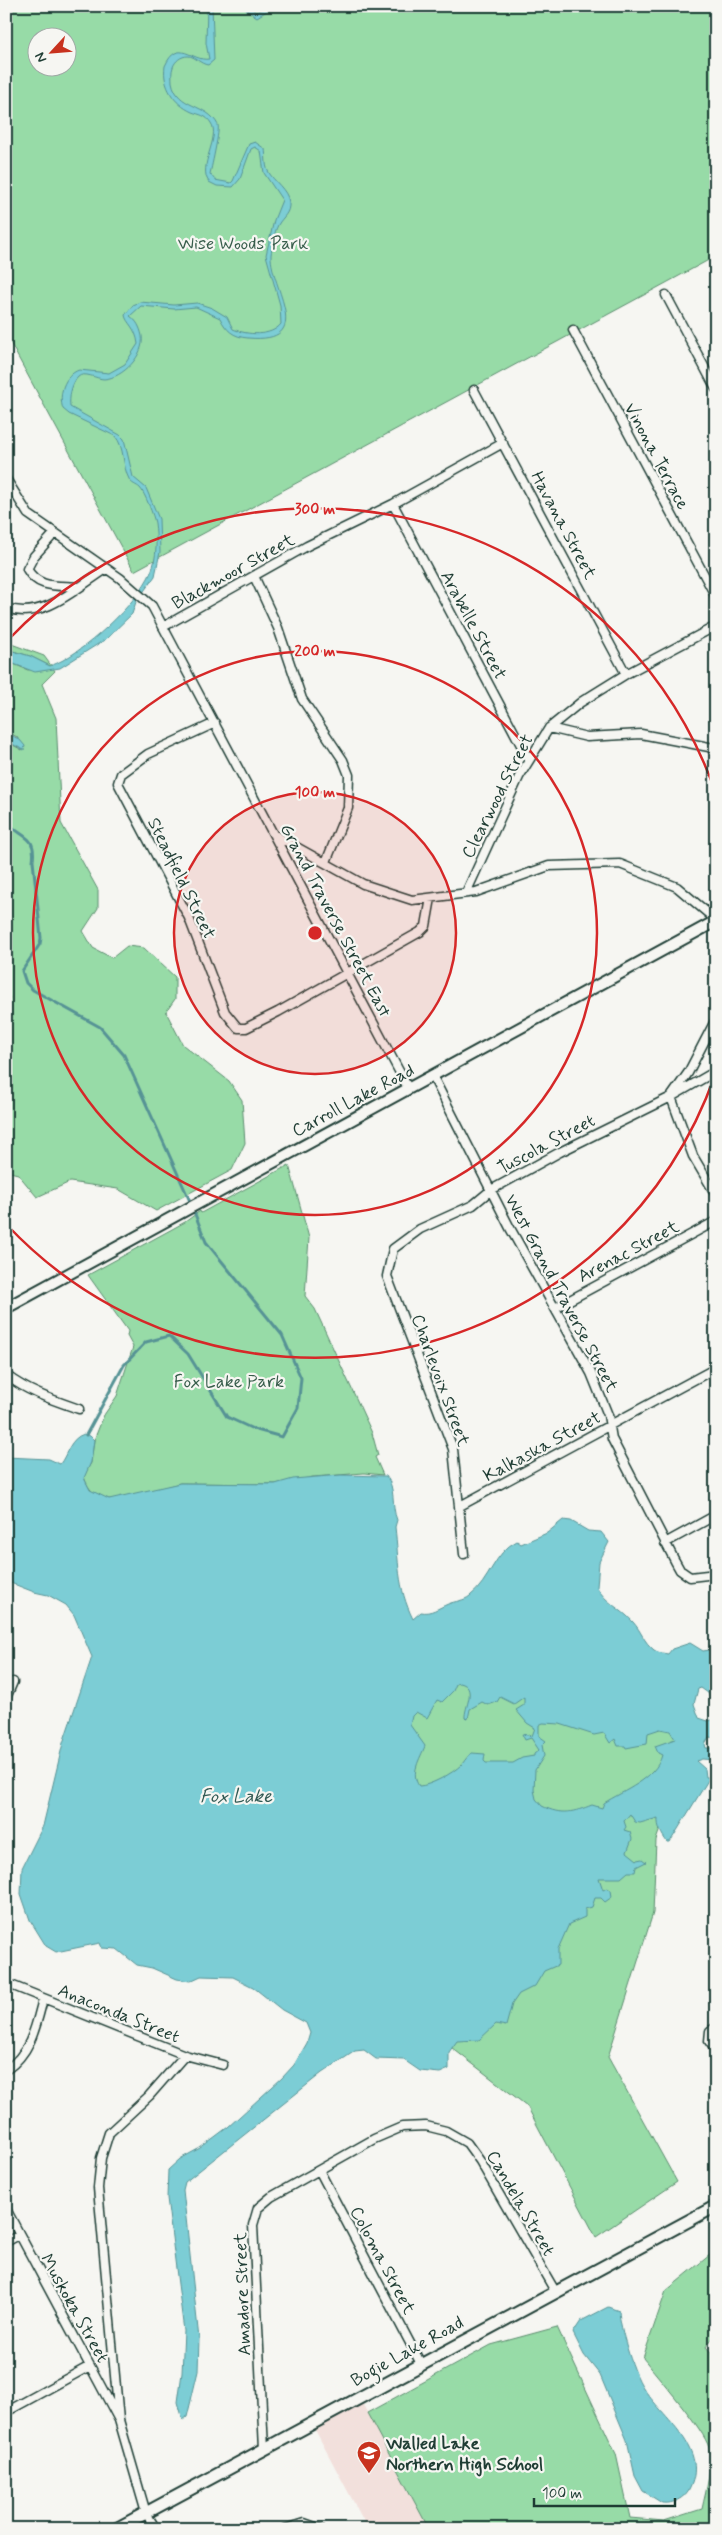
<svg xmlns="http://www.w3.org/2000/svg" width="722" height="2535" font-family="Mynerve,sans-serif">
	<rect width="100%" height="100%" fill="#f6f6f2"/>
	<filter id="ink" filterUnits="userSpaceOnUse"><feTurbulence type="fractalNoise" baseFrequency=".02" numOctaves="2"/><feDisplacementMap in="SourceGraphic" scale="10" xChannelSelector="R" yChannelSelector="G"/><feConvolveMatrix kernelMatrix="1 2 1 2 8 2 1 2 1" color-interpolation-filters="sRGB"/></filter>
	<g filter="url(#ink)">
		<!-- built -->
		<path fill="#f2e0dc" d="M 360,2399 L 429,2529 L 368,2529 L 313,2426 Z"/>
		<!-- green -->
		<path fill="#97dba7" stroke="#5b8c6e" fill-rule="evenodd" d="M 6,6 L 716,6 L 716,256 L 134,571 L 6,335 ZM 38,38 L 68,38 L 68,68 L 38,68 Z
			M 6,642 L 44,656 L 55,671 L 42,684 L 56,718 L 61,823 L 98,890 L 98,908 L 83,931 L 93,948 L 112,958 L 127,946 L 144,948 L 175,977 L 175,999 L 166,1012 L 183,1045 L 229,1081 L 242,1100 L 245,1143 L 232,1170 L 156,1211 L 118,1189 L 70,1182 L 37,1197 L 18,1174 L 6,1171 L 6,1004 L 10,998 L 6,990 L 6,741 L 22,750 L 17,737 L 6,731 L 6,661 L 28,670 L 50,666 L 30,656 L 6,649 Z
			M 289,1165 L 309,1238 L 305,1296 L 315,1309 L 372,1433 L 378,1455 L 375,1457 L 383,1475 L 364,1473 L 313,1477 L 275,1484 L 180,1483 L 119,1499 C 102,1501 87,1493 84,1475 L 91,1463 L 94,1440 L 104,1415 L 117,1396 L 133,1347 L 127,1336 L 128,1331 L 88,1275 L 185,1222 L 200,1211 L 201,1213 Z
			M 442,1659 L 684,1724 L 686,1757 L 656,1840 L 653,1913 L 608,2057 L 677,2182 L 596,2237 L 527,2106 L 425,2027 L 381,1735 Z
			M 716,2250 L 716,2333 L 706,2347 L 716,2358 L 716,2529 L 429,2529 L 367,2413 L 491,2345 L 557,2327 L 616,2454 L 630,2518 L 664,2521 L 702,2509 C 706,2490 713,2467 709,2448 C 705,2430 657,2376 643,2358 L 666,2291 Z"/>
		<!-- water -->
		<path fill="#7ccdd5" stroke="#579395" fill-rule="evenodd" d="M 207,6 L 212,6 L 214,60 L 208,65 C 200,64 195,56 188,56 C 181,56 175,61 173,67 C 171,72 172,77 172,82 C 177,109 207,103 218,125 C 220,130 212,165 210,174 L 215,180 L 231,183 L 233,181 L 249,144 L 255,142 L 265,149 C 266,155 265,165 268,171 C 274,182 287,189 289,202 C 290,214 283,216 278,225 C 274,233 272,246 271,255 C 270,287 317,344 248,338 C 233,337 226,330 220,318 L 196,307 L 174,309 L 141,306 L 130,316 C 137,321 140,327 142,336 C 145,355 123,378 104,379 C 97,379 84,371 78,377 C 71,384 69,398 70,407 L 120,435 L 124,439 L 133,477 L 146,488 L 159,519 L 160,552 L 155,576 L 136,602 L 132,614 L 106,639 L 60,668 L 35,672 L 6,661 L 6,649 L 30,656 L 50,666 C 82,655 138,603 151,572 C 157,559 157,537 155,523 C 154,517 145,493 140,488 C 137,485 131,484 129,479 C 122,466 125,447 115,436 L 69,414 L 63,409 C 58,395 64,375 79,370 L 109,373 L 125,364 L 138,344 C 136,327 126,323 125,315 L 133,305 L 140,302 L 174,305 L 197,303 L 212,308 L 227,317 L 233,329 C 247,335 271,337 281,324 L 280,305 L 266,255 L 274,220 L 282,200 L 264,173 L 261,151 L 255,147 L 251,149 L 240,179 L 233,187 L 217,186 L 209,182 C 197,167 221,137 211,123 C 206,115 200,115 192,112 C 174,104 162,86 165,66 C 178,37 192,62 209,59 L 206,43 Z
			M 240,6 L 248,6 L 256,12 L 268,6 L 275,6 L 257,17 Z
			M 6,732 L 20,740 L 25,746 L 24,750 L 6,741 Z
			M 84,1434 L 90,1436 L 94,1440 L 91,1462 L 84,1478 L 90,1490 L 109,1499 L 180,1483 L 275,1484 L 293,1479 L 341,1475 L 386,1476 C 396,1487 391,1506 397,1520 L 395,1527 C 399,1561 397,1587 413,1619 L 421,1612 C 431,1614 438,1608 448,1604 C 455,1601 464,1601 470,1596 C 490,1581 494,1552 517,1541 L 521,1544 L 547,1533 L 563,1520 L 571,1521 L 588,1531 L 601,1532 L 609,1542 L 599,1562 L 597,1587 C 605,1603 622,1609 633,1622 C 642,1632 643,1641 654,1650 C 658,1653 663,1653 668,1654 L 672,1649 L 690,1643 L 703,1651 L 716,1649 L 716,1694 L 713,1694 L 713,1699 L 711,1699 L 708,1693 L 701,1688 L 698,1689 L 694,1704 L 699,1718 L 708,1721 L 715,1719 L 713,1730 L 716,1738 L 709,1737 L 705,1744 L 706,1748 L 716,1748 L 716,1760 L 702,1759 L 696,1761 L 705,1769 L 706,1777 L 710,1777 L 670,1842 L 667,1842 C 662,1835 657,1827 658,1818 L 640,1823 L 635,1822 L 630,1814 L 624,1821 L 626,1827 L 624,1830 L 630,1832 L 632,1839 L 627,1852 L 637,1860 L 642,1859 L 646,1862 L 636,1867 L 635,1872 L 628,1872 L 621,1878 L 599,1878 L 603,1890 L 607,1888 L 611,1890 L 612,1897 L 605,1902 L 601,1898 L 595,1898 L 592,1907 L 585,1909 L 585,1917 L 569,1924 L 558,1949 L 558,1965 L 544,1971 L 535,1986 L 519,1994 L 512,2004 L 506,2026 L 496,2024 L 479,2040 L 457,2041 L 449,2052 L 449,2069 L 440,2073 L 420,2071 L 404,2060 L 376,2059 L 364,2050 L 355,2051 L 322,2073 L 185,2182 L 183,2190 L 199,2339 L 198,2371 L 187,2417 L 183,2420 L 178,2402 L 182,2373 L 184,2331 L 167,2198 L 168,2170 L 180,2159 L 200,2148 L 228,2127 L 282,2078 L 294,2065 L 307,2043 L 310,2033 L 306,2023 L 282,2010 L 253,1987 L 233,1977 L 201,1976 L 190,1981 L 177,1979 L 152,1968 L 137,1965 L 117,1949 L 102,1948 L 100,1943 L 56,1952 L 46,1946 L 30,1920 L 21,1894 L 22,1868 L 43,1826 L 63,1743 L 92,1657 L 74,1615 L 66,1605 L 48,1595 L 34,1592 L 11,1583 L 6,1586 L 6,1457 L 49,1459 L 60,1464 C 67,1455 70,1438 84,1434 ZM 460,1683 C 478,1687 464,1707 465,1718 L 468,1719 L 470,1709 L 482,1702 L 488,1705 L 497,1702 L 500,1697 L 514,1704 L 524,1697 L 524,1705 L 516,1710 L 527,1723 L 535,1728 L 532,1736 L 522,1734 L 525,1740 L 531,1738 L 539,1750 L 534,1754 L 534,1756 L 522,1758 L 513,1763 L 486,1763 L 484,1761 L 485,1754 L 472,1753 C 467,1756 465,1761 461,1765 C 453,1773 430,1786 419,1786 C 410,1773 420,1759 425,1746 L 410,1725 L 412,1716 L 416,1712 L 427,1718 L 437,1700 L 442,1702 L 453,1691 L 456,1684 ZM 543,1723 L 560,1724 L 594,1735 L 604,1733 L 610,1743 L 615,1739 L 618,1746 L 625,1746 L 626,1748 L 647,1744 L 648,1733 L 660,1729 L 670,1731 L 675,1739 L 655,1746 L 658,1753 L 662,1755 C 656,1779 623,1791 604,1803 L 602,1808 L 592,1805 C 574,1812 562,1816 542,1806 L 536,1799 L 534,1790 L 535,1770 L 544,1756 L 542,1745 L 546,1741 L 539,1736 L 539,1725 Z
			M 608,2307 L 619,2311 C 620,2328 632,2368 641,2384 C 658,2415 710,2446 690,2488 C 686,2499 673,2504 662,2503 L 643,2491 L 635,2476 L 627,2440 L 600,2375 L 584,2355 L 573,2333 L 581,2321 Z"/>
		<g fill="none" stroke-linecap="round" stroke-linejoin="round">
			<!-- stream -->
			<path stroke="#579395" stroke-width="3" d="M 6,820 C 19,839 37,833 33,861 L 41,938 L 40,944 L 22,971 L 26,983 L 33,990 L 100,1027 L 124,1055 L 189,1199 L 206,1242 L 282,1335 L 301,1378 L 298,1408 L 282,1437 L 253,1429 L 227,1417 L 188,1354 L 169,1336 L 146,1342 L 124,1365 L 86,1435"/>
			<defs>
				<path id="minor" d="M 666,295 L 716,389
					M 573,330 L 716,597
					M 474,390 L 626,674
					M 6,479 L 28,514 L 120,578 L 152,606 L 408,1088
					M 393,504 L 529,760
					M 54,534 L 34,556 L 27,569 C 38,589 58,585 79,587
					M 254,576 L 278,628 L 302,699 L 343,760 L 349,775 L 348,808 L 326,862
					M 6,608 C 44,621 76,588 106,569
					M 163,627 L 307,546 L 393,504 L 503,443
					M 215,723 L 148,754 L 121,774 L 118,783 L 189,918 L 225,1012 L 238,1028 L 246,1028 L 278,1012 L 420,932 L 426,926 L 431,898
					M 549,728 L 587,737 L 641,734 L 709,747 L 716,752
					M 273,834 L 363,884 L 412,900 L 476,892 L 549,866 L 620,864 L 677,887 L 716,920
					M 466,893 L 519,777 L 549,728 L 581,702 L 626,674 L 716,626
					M 716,1019 L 688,1073 L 671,1097 L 693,1156 L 716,1195
					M 432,1075 L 510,1228 L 591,1373 L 608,1415 L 612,1439 L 675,1561 L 680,1570 L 690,1577 L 716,1574
					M 555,1308 L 716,1221
					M 6,1375 C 28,1392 53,1400 79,1409
					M 460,1506 L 716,1368
					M 665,1543 L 716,1515
					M 464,1554 L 453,1449 L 387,1276 L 393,1249 L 420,1229 L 473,1205 L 491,1190 L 560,1152 L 671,1097 L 716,1071
					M 6,1698 L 13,1682
					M 6,1983 L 185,2055 L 223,2065
					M 716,2027 L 710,2031 L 709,2041 L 716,2051
					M 6,2070 C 31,2053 36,2026 43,1999
					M 319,2170 L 421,2364
					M 6,2209 L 119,2420 L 146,2513 L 156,2529
					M 6,2242 L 19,2235
					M 6,2412 L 90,2366
					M 119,2420 L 98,2188 L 101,2158 L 109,2133 L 149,2096 L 185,2055
					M 264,2449 L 253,2225 L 258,2208 L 271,2197 L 374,2139 L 402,2127 L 426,2126 L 446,2131 L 467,2143 L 480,2161 L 555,2291
					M 285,2529 L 304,2523 L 321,2529"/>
				<path id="tertiary" d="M 6,1308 L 716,921"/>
				<path id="secondary" d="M 116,2529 L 716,2206"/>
			</defs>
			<!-- minor casing -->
			<use href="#minor" stroke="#1f3d34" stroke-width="11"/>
			<!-- tertiary casing -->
			<use href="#tertiary" stroke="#1f3d34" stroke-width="14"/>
			<!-- secondary casing -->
			<use href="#secondary" stroke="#1f3d34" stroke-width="15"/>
			<!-- minor -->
			<use href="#minor" stroke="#f6f6f2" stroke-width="8"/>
			<!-- tertiary -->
			<use href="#tertiary" stroke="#f6f6f2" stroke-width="10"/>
			<!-- secondary -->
			<use href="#secondary" stroke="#f6f6f2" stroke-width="11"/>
		</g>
	</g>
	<!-- distance rings -->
	<circle cx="315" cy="933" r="141" fill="#d62828" fill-opacity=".12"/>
	<g fill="none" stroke="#d62828" stroke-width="2.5">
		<circle cx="315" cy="933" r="141"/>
		<circle cx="315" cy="933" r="282"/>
		<path d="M715 1075A424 424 0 0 1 7 1225M7 641A424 424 0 0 1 715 791"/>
	</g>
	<!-- icons -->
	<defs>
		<symbol id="school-pin" viewBox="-11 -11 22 30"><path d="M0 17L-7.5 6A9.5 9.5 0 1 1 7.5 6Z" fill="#c8321e" stroke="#f6f6f2"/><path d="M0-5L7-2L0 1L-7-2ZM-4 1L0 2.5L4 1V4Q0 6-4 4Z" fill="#fff"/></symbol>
	</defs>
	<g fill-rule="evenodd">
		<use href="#school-pin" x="355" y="2439" width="28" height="38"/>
	</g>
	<g text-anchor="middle" stroke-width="4.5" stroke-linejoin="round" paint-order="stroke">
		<!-- park labels -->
		<g font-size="18" fill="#375d4b" stroke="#f6f6f2">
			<text x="243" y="249">Wise Woods Park</text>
			<text x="229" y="1387">Fox Lake Park</text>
		</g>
		<!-- street labels -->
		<g font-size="18" fill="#1f3d34" stroke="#f6f6f2">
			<text transform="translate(657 456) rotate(62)" y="6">Vinona Terrace</text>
			<text transform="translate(564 525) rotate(62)" y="6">Havana Street</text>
			<text transform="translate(233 571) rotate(-29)" y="6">Blackmoor Street</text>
			<text transform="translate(474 625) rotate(62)" y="6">Arabelle Street</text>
			<text transform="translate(497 796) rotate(-63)" y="6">Clearwood Street</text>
			<text transform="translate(182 878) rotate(64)" y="6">Steadfield Street</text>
			<text transform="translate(336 920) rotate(62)" y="6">Grand Traverse Street East</text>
			<text transform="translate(353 1100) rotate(-28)" y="6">Carroll Lake Road</text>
			<text transform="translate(546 1144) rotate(-28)" y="6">Tuscola Street</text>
			<text transform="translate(628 1251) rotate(-28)" y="6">Arenac Street</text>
			<text transform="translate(562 1293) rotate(62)" y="6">West Grand Traverse Street</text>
			<text transform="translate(441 1380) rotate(70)" y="6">Charlevoix Street</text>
			<text transform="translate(542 1446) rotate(-28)" y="6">Kalkaska Street</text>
			<text transform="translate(119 2013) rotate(22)" y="6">Anaconda Street</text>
			<text transform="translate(521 2203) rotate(60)" y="6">Candela Street</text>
			<text transform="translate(383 2260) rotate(62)" y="6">Coloma Street</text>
			<text transform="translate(242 2294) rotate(-92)" y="6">Amadore Street</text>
			<text transform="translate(75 2308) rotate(61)" y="6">Muskoka Street</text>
			<text transform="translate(407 2351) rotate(-29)" y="6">Bogie Lake Road</text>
		</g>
		<!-- poi labels -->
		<g font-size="18" font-weight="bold" fill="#1f3d34" stroke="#f6f6f2" text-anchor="start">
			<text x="386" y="2449">Walled Lake<tspan x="386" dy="21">Northern High School</tspan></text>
		</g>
		<!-- water labels -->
		<g font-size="19" font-style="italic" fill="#325a54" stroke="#f6f6f2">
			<text x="236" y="1802">Fox Lake</text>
		</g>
	</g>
	<circle cx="315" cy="933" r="8" fill="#d62828" stroke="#f6f6f2" stroke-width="2.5"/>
	<g font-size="15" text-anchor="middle" font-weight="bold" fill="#d62828" stroke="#f6f6f2" stroke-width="4.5" stroke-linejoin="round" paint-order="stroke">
		<text x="315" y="514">300 m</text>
		<text x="315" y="656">200 m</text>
		<text x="315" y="797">100 m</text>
	</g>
	<!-- margin -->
	<rect width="722" height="2535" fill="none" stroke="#f6f6f2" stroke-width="25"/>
	<rect x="12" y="12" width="697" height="2510" fill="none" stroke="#1f3d34" stroke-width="2" filter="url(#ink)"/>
	<!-- north arrow -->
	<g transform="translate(52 52) rotate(244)"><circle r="24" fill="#f6f6f2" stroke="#a0aca6"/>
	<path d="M0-4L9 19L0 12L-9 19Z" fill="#c8321e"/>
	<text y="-8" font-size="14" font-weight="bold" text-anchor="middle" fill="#1f3d34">N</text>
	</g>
	<!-- scale -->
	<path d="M534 2498v8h141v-8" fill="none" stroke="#1f3d34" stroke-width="2.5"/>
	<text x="542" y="2498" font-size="15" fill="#1f3d34" stroke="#f6f6f2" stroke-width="4" paint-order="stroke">100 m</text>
</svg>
